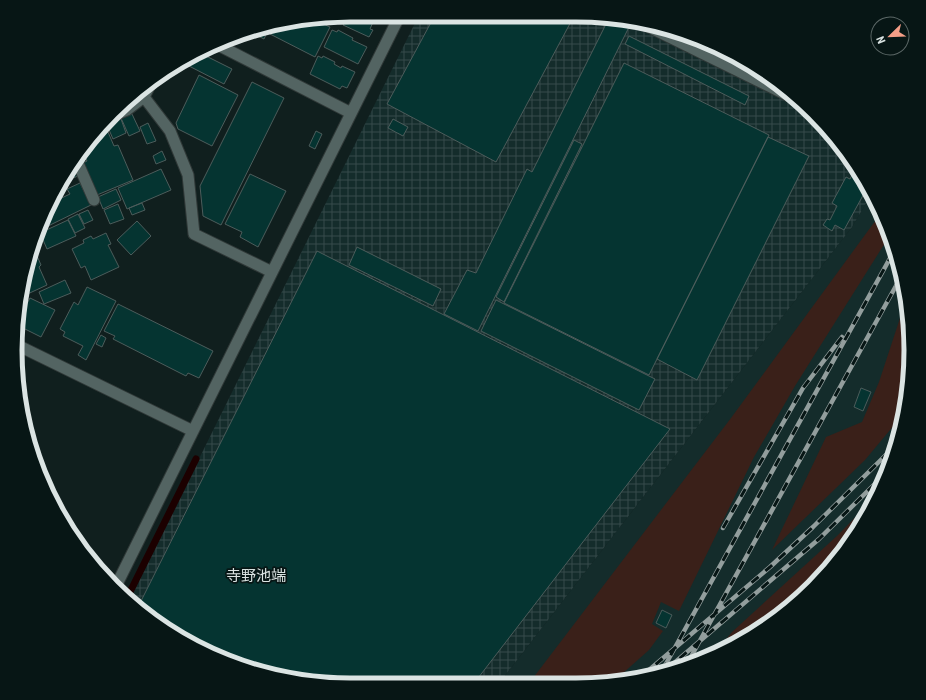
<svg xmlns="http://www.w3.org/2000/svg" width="926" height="700" font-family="'Roboto Condensed','Noto Sans JP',sans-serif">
	<defs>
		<pattern id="industrial-grid" width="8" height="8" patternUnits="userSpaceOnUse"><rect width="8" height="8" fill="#142c2b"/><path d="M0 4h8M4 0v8" fill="none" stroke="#364a4a"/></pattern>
	</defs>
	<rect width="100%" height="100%" fill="#101f1e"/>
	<!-- built -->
	<path fill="#142c2b" d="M 871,195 L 885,222 L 905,284 L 911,350 L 905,415 L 886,478 L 855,536 L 813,587 L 762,628 L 704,660 L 619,682 L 500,682 L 852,227 Z"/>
	<!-- industrial -->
	<path fill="url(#industrial-grid)" d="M 419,15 L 598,16 L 663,26 L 762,72 L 813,113 L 854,164 L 871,195 L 852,227 L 500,682 L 306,682 L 242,667 L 164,629 L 129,600 Z"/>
	<!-- green -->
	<path fill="#3a2019" d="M 881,213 L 885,222 L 890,235 L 795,386 L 754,457 L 679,611 L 661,602 L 652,624 L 663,631 L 649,650 L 613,682 L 530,682 L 731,418 Z
		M 906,304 L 911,350 L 905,412 L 865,460 L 772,550 L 826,437 L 862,422 L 879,382 L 902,312 Z
		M 875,497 L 855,536 L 813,587 L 762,628 L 714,654 L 732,632 L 838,535 Z"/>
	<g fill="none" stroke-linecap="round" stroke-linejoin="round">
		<!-- stream -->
		<path stroke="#1c0000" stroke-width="7" d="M 127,598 L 196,459"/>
	</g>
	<!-- building -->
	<path fill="#053431" stroke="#4c5c5b" d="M 348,15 L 360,15 L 373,22 L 370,29 L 373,30 L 369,37 L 343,25 Z
		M 435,15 L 574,16 L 496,162 L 387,104 Z
		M 344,16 L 341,22 L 334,18 L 332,21 L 327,18 Z
		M 609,18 L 632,21 L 478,331 L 444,314 L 467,270 L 476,273 L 527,169 L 532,172 Z
		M 314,20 L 330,27 L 315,57 L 270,34 L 275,25 Z
		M 263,26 L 270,26 L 264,39 L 250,32 Z
		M 332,30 L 337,32 L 338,30 L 353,38 L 352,40 L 367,47 L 358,64 L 324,47 Z
		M 629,36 L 749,96 L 745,105 L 625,44 Z
		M 200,53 L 232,69 L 224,84 L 189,66 L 194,55 Z
		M 318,56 L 322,58 L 323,56 L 335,62 L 334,64 L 341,68 L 342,66 L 355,72 L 347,88 L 342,86 L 340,89 L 310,74 Z
		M 624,63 L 769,135 L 649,375 L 504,303 Z
		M 199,75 L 238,95 L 212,146 L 178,129 L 176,123 Z
		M 252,82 L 284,98 L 221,225 L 203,216 L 200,186 Z
		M 132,114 L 140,131 L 129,136 L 121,118 Z
		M 121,119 L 126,133 L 113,139 L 107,125 Z
		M 393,119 L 408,127 L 403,136 L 388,128 Z
		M 148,123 L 156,141 L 147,144 L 140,127 Z
		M 105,127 L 107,133 L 108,132 L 114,146 L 118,145 L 133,180 L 97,195 L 83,163 L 87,161 L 83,152 L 98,130 Z
		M 316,131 L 322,134 L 315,149 L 309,146 Z
		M 768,137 L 809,156 L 697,380 L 657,359 Z
		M 574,140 L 582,144 L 504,302 L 496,297 Z
		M 162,151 L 166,160 L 156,164 L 153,156 Z
		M 73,166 L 78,176 L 63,182 Z
		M 856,167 L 867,188 L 844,230 L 835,225 L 832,231 L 823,225 L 827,219 L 830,220 L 837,206 L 832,203 L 846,177 L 850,179 Z
		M 161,169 L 171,190 L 127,209 L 118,188 Z
		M 250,174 L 286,191 L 258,247 L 240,237 L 242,232 L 225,224 Z
		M 80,183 L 91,205 L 44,228 L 42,224 L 45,217 L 48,215 L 46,211 L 49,204 L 70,194 L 67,189 Z
		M 116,189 L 121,200 L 103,209 L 98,197 Z
		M 142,203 L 145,210 L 132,215 L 129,208 Z
		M 118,204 L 124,219 L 110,224 L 104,210 Z
		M 88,210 L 93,220 L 84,224 L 79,214 Z
		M 78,214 L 85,228 L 75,233 L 68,219 Z
		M 68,220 L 76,236 L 47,249 L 40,233 Z
		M 137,221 L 151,236 L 131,255 L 117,240 Z
		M 106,233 L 111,244 L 108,245 L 119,267 L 91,280 L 85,266 L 81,268 L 72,249 L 84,243 L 83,240 L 91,236 L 93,239 Z
		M 357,247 L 441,289 L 433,306 L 349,265 Z
		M 34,249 L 41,265 L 39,267 L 47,285 L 21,297 L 21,284 Z
		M 317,251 L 670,429 L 475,682 L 306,682 L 242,667 L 164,629 L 138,607 Z
		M 65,280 L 71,293 L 44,304 L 39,292 Z
		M 87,287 L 116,301 L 86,360 L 78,355 L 83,346 L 63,336 L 65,332 L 60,329 L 74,302 L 78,305 Z
		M 30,298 L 55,310 L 41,337 L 19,326 L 19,319 Z
		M 496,300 L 655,379 L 639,410 L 481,331 Z
		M 118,304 L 213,351 L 199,378 L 188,373 L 186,376 L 113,339 L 115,336 L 104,331 Z
		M 101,335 L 106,338 L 102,347 L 96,344 Z
		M 861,388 L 871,392 L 863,411 L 854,407 Z
		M 662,610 L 672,615 L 666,628 L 656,623 Z"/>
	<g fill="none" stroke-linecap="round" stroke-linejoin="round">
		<defs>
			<path id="service" d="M 77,161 L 94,200"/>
			<path id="minor" d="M 641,23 L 795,99
				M 218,45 L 351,113
				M 149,87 L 144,97 L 170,131 L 188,175 L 194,234 L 272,272
				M 115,115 L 127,110 L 144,97
				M 17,345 L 193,431
				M 115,588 L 400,15"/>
		</defs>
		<!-- service casing -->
		<use href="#service" stroke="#303938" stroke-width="13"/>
		<!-- minor casing -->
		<use href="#minor" stroke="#303938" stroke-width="13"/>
		<!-- service -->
		<use href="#service" stroke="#536462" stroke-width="11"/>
		<!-- minor -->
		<use href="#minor" stroke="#536462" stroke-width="11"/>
		<defs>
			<path id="rail" d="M 723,528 L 803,388 L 842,337
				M 687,664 L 902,275
				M 666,670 L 819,539 L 887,472
				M 662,671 L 894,251
				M 642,676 L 770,567 L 813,527 L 896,445"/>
		</defs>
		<!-- rail casing -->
		<use href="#rail" stroke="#939e9d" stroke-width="4.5"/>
		<!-- rail -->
		<use href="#rail" stroke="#071615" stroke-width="3" stroke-dasharray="9" stroke-linecap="butt"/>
	</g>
	<g text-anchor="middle" stroke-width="3.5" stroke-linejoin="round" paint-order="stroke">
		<!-- quarter labels -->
		<g font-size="15" fill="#dbe4e3" stroke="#071615">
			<text x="256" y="581">寺野池端</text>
		</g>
	</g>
	<!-- crop -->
	<path d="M0 0H926V700H0ZM350 22H576A328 328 0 0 1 904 350V350A328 328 0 0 1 576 678H350A328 328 0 0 1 22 350V350A328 328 0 0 1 350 22Z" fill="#071615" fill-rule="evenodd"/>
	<path fill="none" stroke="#dbe4e3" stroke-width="5" d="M350 22H576A328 328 0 0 1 904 350V350A328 328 0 0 1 576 678H350A328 328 0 0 1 22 350V350A328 328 0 0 1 350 22Z"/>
	<!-- north arrow -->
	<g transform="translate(890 36) rotate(247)"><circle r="19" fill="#071615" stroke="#5c6867"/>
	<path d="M0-3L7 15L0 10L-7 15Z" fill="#f49e87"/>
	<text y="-6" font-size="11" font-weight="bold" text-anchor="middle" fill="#dbe4e3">N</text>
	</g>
</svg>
